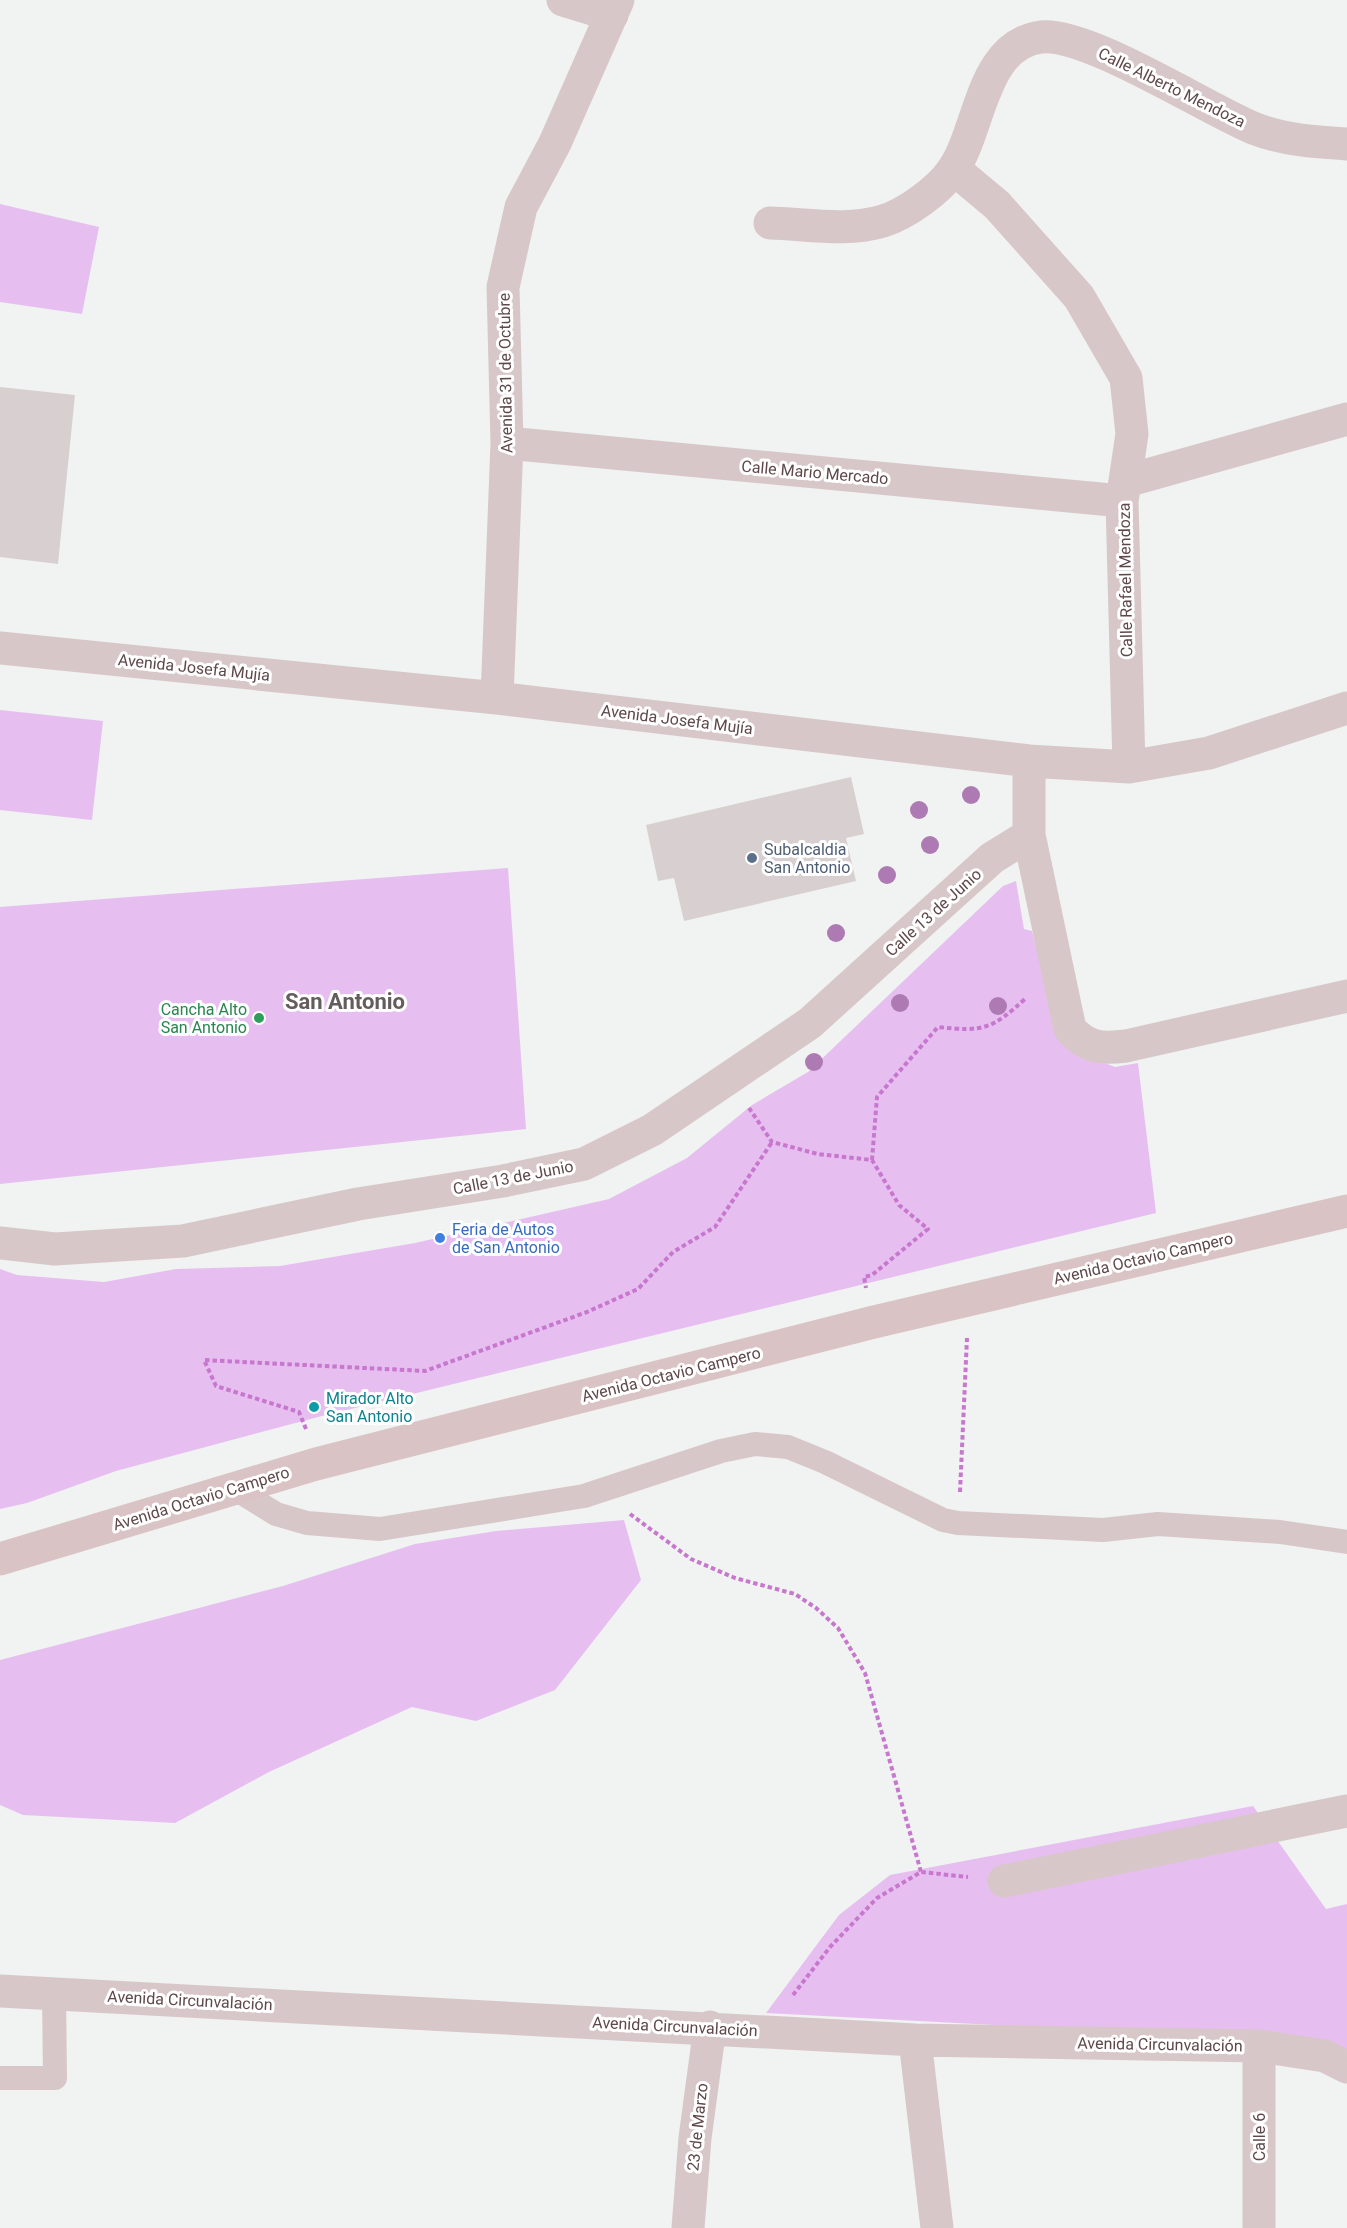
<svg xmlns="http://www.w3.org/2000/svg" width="1347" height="2228" font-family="Roboto,sans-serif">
	<rect width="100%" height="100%" fill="#f0f3f1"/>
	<!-- green -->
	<path fill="#e6bff0" d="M 0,204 L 99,227 L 82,314 L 0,302 Z
		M 0,710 L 103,721 L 92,820 L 0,810 Z
		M 508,868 L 526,1129 L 0,1184 L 0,907 Z
		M 1016,881 L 1024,929 L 1032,931 L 1043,972 L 1092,1058 L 1115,1067 L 1138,1063 L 1156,1213 L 318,1417 L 116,1471 L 27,1503 L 0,1509 L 0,1269 L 17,1275 L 104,1282 L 176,1269 L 280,1266 L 415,1243 L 609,1199 L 687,1158 L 752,1105 L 808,1072 L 1003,886 Z
		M 624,1520 L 641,1580 L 555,1690 L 476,1721 L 412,1707 L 269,1772 L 175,1823 L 23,1815 L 0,1805 L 0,1660 L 283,1586 L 415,1544 L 496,1531 Z
		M 1253,1806 L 1326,1909 L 1347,1904 L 1347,2055 L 1128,2032 L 766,2013 L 839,1915 L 890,1875 Z"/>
	<!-- building -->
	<path fill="#d8d0d0" d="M 0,387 L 75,395 L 58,564 L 0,557 Z
		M 851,777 L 864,834 L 846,838 L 856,881 L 684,921 L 674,878 L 658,881 L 646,825 Z"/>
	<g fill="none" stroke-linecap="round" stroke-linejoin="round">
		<!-- path -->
		<path stroke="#c877ce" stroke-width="4" stroke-dasharray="4.5 3" stroke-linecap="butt" d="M 749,1108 L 772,1142 L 818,1154 L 872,1160 L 899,1205 L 928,1229 L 872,1275 L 864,1277 L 866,1288
			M 872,1160 L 877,1097 L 938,1027 C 985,1032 992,1029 1026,998
			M 306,1429 L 299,1412 L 216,1386 L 204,1360 L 425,1371 L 587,1312 L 638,1289 L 673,1252 L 715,1227 L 772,1142
			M 960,1492 L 967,1338
			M 630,1514 L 691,1559 L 735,1578 L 795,1594 L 816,1608 L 838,1628 L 865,1673 L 921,1872
			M 793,1995 L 830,1947 L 877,1898 L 921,1872 L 968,1877"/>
		<!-- lane -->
		<path stroke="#d8c7c9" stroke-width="24" d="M 234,1488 L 276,1514 L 307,1523 L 380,1529 L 584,1496 L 721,1451 L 755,1444 L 788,1447 L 825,1462 L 943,1520 L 958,1523 L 1103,1530 L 1158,1524 L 1280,1532 L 1347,1542
			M 0,2078 L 55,2078 L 54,1993"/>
		<!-- street -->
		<path stroke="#d8c7c9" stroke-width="33" d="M 563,0 L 612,15
			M 954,169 L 997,205 L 1079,297 L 1126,378 L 1132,434 L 1122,501 L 1129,767
			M 770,223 C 806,224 848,232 883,221 C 906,214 939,190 952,171 C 981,131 980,45 1041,37 C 1087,32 1205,108 1253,128 C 1283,140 1315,142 1347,144
			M 507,443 L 1122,501
			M 1126,481 L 1347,419
			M 0,648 L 497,698 L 1029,761 L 1129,767 L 1209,753 L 1347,708
			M 497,698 L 507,443 L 503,287 L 521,207 L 555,143 L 618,0
			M 1029,761 L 1029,835 L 1070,1029 C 1087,1048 1101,1049 1126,1046 L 1347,996
			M 0,1243 L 55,1249 L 183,1241 L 358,1204 L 503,1181 L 584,1164 L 652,1130 L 810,1023 L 992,858 L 1029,835
			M 1004,1881 L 1347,1811
			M 0,1991 L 915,2040 L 1259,2046 L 1325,2056 L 1347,2067
			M 915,2040 L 937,2228
			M 1259,2046 L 1259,2228
			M 688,2228 L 695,2138 L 710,2027"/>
		<!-- secondary -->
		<path stroke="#d9c3c4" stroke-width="33" d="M 0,1559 L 316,1464 L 874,1322 L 1347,1211"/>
	</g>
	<!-- trees -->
	<g fill="#ae7ab3">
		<circle cx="971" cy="795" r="9"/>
		<circle cx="919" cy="810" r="9"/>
		<circle cx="930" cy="845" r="9"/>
		<circle cx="887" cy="875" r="9"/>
		<circle cx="836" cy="933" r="9"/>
		<circle cx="900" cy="1003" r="9"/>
		<circle cx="998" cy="1006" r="9"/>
		<circle cx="814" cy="1062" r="9"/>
	</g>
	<!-- markers -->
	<circle fill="#5c6f8a" stroke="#fff" stroke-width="2" cx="752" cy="858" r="6"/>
	<circle fill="#2e9e5b" stroke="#fff" stroke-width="2" cx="259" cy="1018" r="6"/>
	<circle fill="#3f7fe0" stroke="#fff" stroke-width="2" cx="440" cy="1238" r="6"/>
	<circle fill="#0f9aa8" stroke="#fff" stroke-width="2" cx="314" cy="1407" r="6"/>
	<g text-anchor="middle" stroke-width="6" stroke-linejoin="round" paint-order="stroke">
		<!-- street labels -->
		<g font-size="16" fill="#5e484a" stroke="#fff">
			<text transform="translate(1172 87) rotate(26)" y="6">Calle Alberto Mendoza</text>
			<text transform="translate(505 373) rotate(-91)" y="6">Avenida 31 de Octubre</text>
			<text transform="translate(815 472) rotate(5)" y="6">Calle Mario Mercado</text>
			<text transform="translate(1125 580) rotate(-91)" y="6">Calle Rafael Mendoza</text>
			<text transform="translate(194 667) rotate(6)" y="6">Avenida Josefa Mujía</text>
			<text transform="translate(677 719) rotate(7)" y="6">Avenida Josefa Mujía</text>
			<text transform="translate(933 912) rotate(-42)" y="6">Calle 13 de Junio</text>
			<text transform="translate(513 1177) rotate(-11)" y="6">Calle 13 de Junio</text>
			<text transform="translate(1143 1258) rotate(-13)" y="6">Avenida Octavio Campero</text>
			<text transform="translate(671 1374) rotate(-14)" y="6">Avenida Octavio Campero</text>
			<text transform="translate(201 1498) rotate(-17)" y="6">Avenida Octavio Campero</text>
			<text transform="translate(190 2000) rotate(3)" y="6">Avenida Circunvalación</text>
			<text transform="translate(675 2026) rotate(3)" y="6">Avenida Circunvalación</text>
			<text transform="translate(1160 2044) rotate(1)" y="6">Avenida Circunvalación</text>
			<text transform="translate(697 2127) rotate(-84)" y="6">23 de Marzo</text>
			<text transform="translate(1259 2137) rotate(-90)" y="6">Calle 6</text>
		</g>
		<!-- service labels -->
		<g font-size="16" fill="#4e5e75" stroke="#fff" text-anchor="start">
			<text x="764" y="855">Subalcaldia<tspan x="764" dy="18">San Antonio</tspan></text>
		</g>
		<!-- leisure labels -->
		<g font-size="16" fill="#27864d" stroke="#fff" text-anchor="end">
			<text x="247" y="1015">Cancha Alto<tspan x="247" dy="18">San Antonio</tspan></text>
		</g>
		<!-- shop labels -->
		<g font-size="16" fill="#366cbe" stroke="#fff" text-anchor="start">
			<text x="452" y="1235">Feria de Autos<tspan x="452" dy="18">de San Antonio</tspan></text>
		</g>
		<!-- culture labels -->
		<g font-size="16" fill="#0d838f" stroke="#fff" text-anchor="start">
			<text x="326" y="1404">Mirador Alto<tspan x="326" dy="18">San Antonio</tspan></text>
		</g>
		<!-- district labels -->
		<g font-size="22" font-weight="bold" fill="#655d5d" stroke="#fff">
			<text x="345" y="1009">San Antonio</text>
		</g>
	</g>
</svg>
